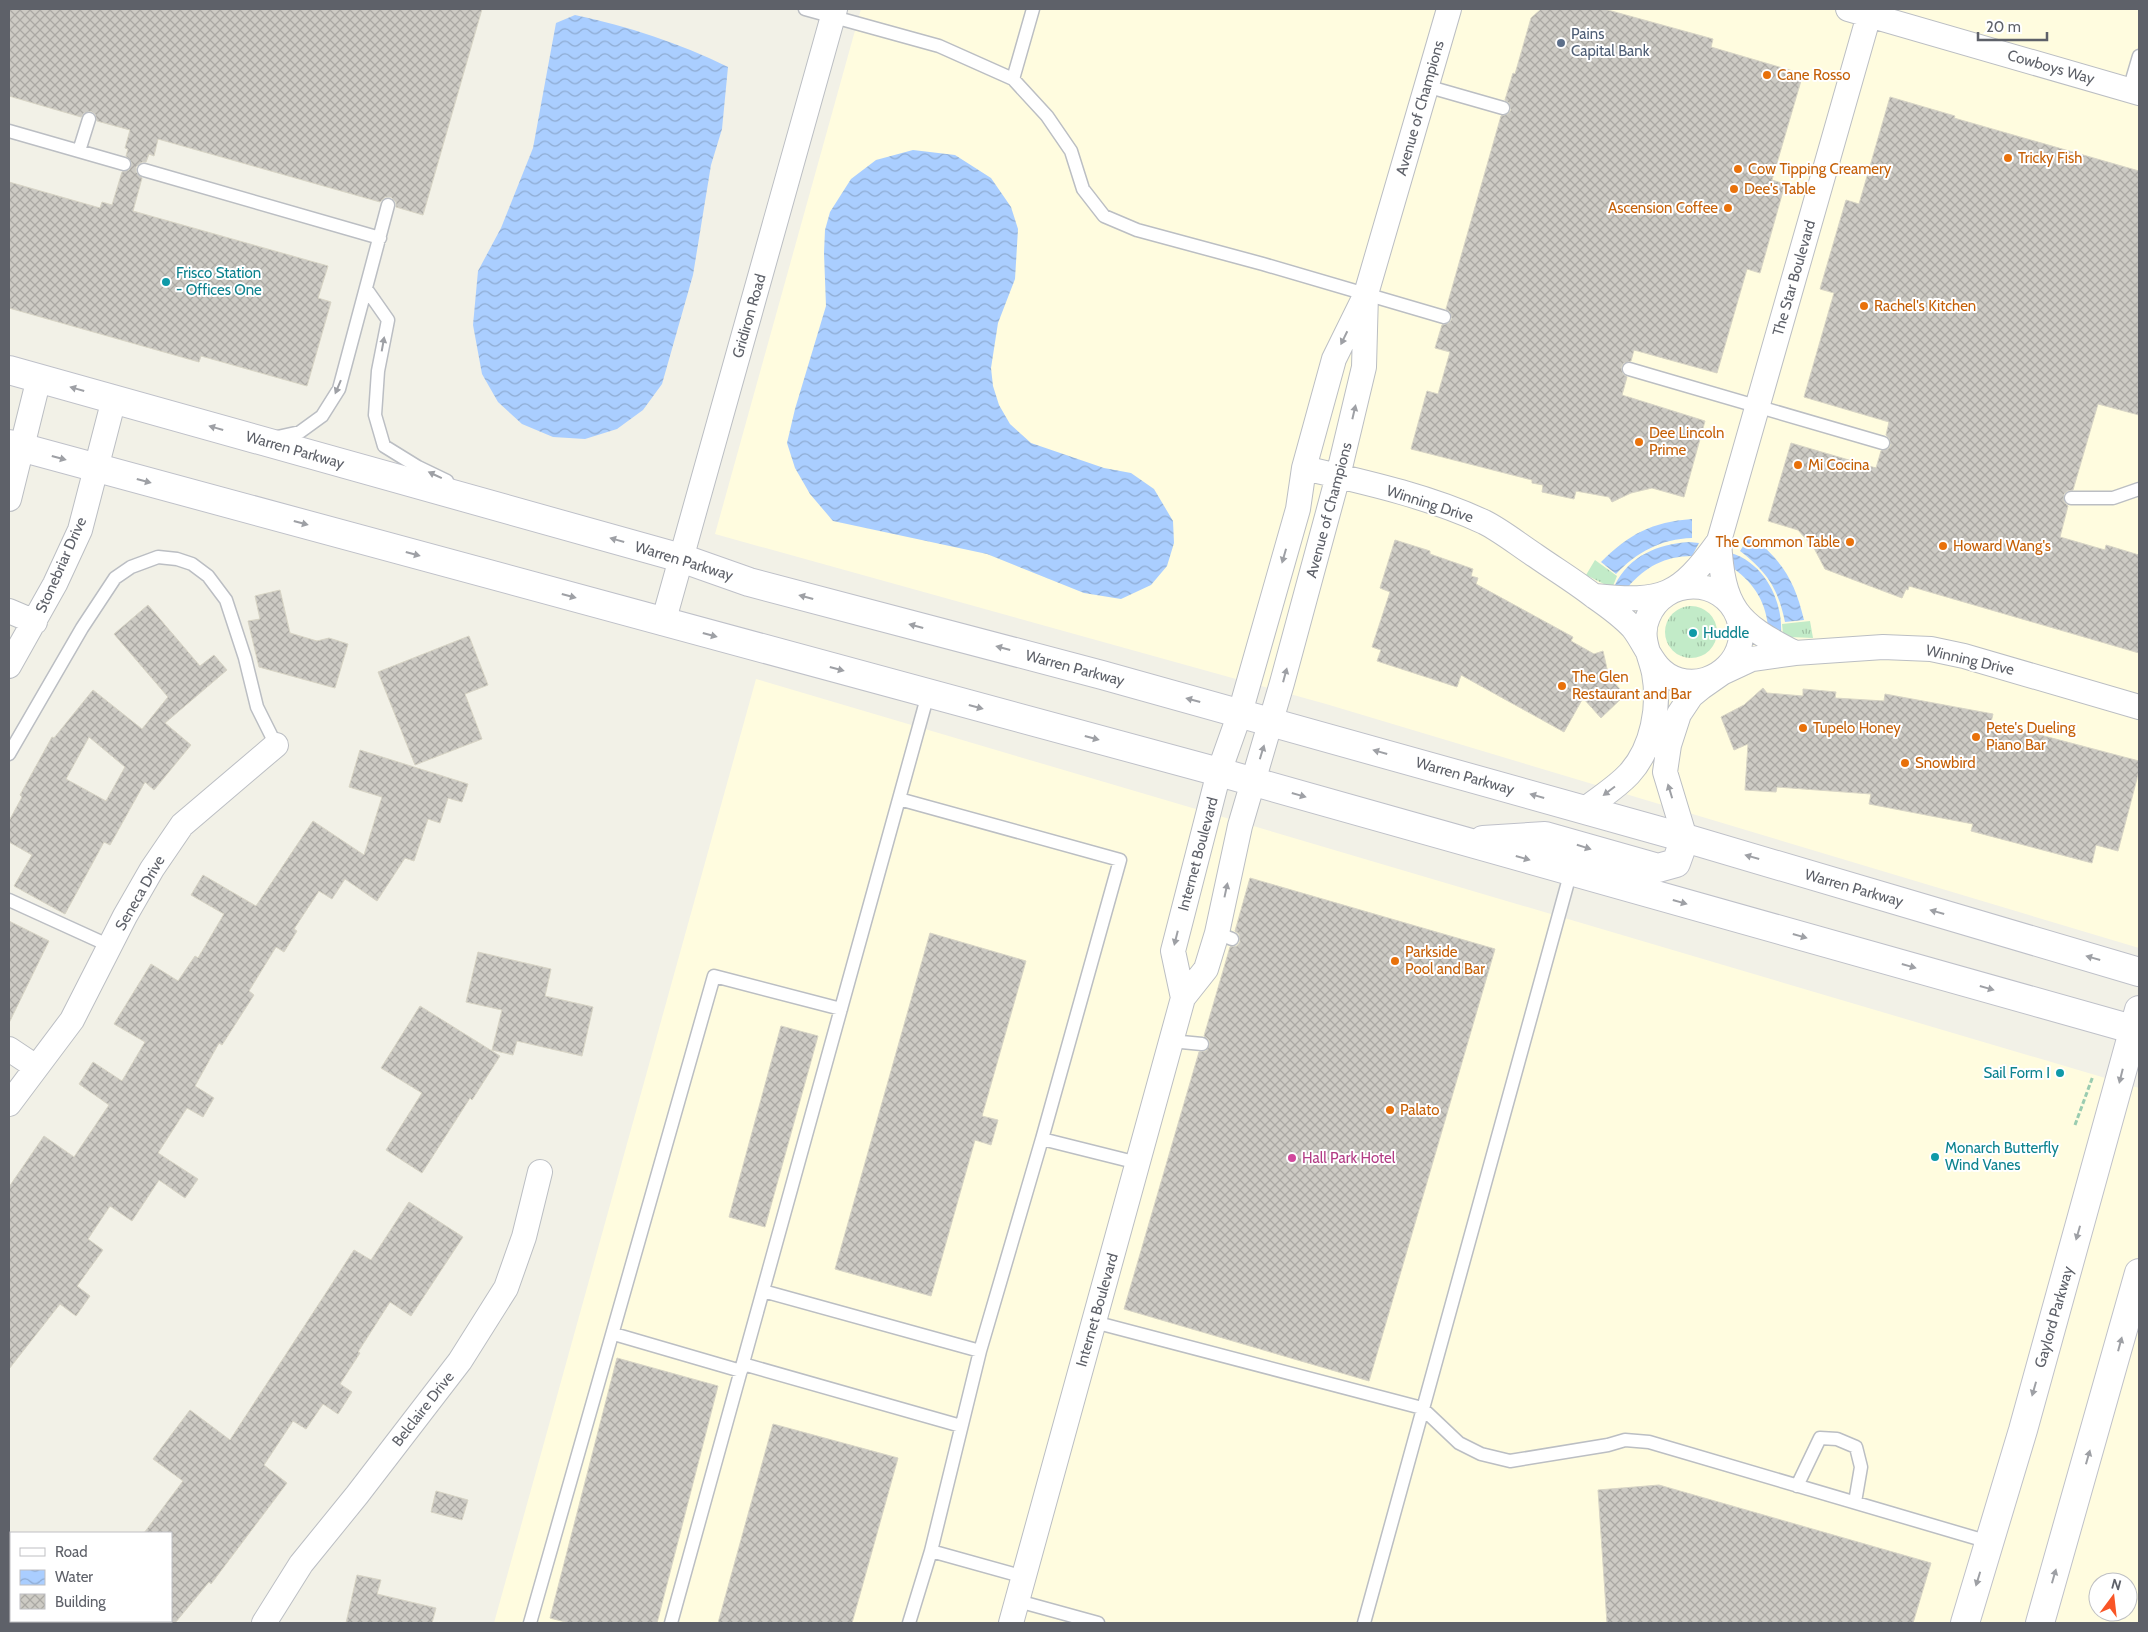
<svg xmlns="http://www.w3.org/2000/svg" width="2148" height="1632" font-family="Cabin,sans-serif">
	<defs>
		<pattern id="grass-tufts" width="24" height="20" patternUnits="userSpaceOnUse" patternTransform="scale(1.25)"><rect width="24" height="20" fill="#c2ebc8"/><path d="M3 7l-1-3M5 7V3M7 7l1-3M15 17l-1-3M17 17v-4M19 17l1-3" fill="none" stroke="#a1c2a6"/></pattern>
		<pattern id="water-waves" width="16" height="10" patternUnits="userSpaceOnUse" patternTransform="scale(1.25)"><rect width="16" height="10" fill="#aaceff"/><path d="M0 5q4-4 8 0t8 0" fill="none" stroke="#8eabd2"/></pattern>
		<pattern id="building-cross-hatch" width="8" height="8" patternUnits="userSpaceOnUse" patternTransform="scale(1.25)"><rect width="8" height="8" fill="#cdcbc4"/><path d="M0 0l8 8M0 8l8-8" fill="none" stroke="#aaa8a3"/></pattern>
	</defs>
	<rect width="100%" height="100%" fill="#f2f1e7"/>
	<!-- commercial -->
	<path fill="#fffcdf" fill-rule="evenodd" d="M 861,9 L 2139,9 L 2139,948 L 1326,704 L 715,534 Z
		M 756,679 L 2139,1088 L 2139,1623 L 494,1623 ZM 2098,1582 L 2128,1582 L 2128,1612 L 2098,1612 Z"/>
	<!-- grass -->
	<path fill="url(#grass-tufts)" d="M 1595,560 L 1617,576 L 1613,586 L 1606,585 L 1586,575 Z
		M1665 632a26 26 0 1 1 52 0a26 26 0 1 1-52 0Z
		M 1810,621 L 1813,638 L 1790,637 L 1783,634 L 1782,624 Z"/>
	<!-- water -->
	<path fill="url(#water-waves)" d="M 575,15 C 628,26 679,43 728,67 L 722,129 L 711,165 L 693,275 L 662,384 L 643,410 L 617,429 L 585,439 L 553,437 L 522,424 L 498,402 L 482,374 L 473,325 L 478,271 L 501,228 L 533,148 L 556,23 Z
		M 913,150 L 955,155 L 991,178 L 1011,207 L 1018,229 L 1015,279 L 998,323 L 991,368 L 993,386 L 999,405 L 1010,424 L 1031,443 L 1104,468 L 1131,473 L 1154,489 L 1173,521 L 1174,543 L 1167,566 L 1151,585 L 1121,599 L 1084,593 L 987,554 L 833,521 L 810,494 L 795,468 L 787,443 L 795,409 L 826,306 L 824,253 L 825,230 L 830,212 L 851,179 L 876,160 Z
		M 1692,519 L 1692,538 C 1661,539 1637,552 1616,574 L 1601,562 C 1629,534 1652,522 1692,519 Z
		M 1750,535 C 1782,560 1795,581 1804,620 L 1785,622 C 1778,588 1767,572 1740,551 Z
		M 1689,542 L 1699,543 L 1692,556 C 1665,556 1645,567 1628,587 L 1615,585 C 1629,556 1658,544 1689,542 Z
		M 1731,553 C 1764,563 1783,600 1781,633 L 1768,626 C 1765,599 1752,581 1730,566 Z"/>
	<!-- building -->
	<path fill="url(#building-cross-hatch)" stroke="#d7d4c5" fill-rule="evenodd" d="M 9,9 L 482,9 L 423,215 L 396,207 L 396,202 L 391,197 L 385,197 L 380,202 L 158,139 L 154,156 L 149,154 L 146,162 L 142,162 L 136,167 L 136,172 L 142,178 L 133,211 L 328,266 L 318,298 L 331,302 L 307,386 L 201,356 L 199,362 L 9,308 L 9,182 L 100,208 L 102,202 L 112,205 L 122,172 L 129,170 L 132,163 L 126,156 L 128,149 L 125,148 L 130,130 L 97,121 L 95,114 L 91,111 L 84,113 L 81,117 L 9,96 Z
		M 1541,9 L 1604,9 L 1713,39 L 1711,47 L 1803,74 L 1772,180 L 1785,184 L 1760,273 L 1747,269 L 1717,373 L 1634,350 L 1631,361 L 1624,363 L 1621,367 L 1623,374 L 1627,377 L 1622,395 L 1705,421 L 1684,497 L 1652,488 L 1631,493 L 1612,502 L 1609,497 L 1576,491 L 1574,499 L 1542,492 L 1543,485 L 1532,483 L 1532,480 L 1411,449 L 1427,391 L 1438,394 L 1450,352 L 1435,348 L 1442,325 L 1449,323 L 1452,319 L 1450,312 L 1446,309 L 1501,116 L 1508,114 L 1511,110 L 1509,103 L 1505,100 L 1513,73 L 1515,74 L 1531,18 Z
		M 1890,97 L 1955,116 L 1954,118 L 2139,171 L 2139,415 L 2098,404 L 2073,490 L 2067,491 L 2064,494 L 2064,502 L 2068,506 L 2060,537 L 2105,550 L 2106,545 L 2139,555 L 2139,653 L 1909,586 L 1908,590 L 1906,589 L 1902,598 L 1825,569 L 1814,548 L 1798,530 L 1768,521 L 1791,443 L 1876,468 L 1881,451 L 1888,449 L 1891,445 L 1889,438 L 1886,435 L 1889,422 L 1804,397 L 1834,293 L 1820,289 L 1846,200 L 1859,204 Z
		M 1395,540 L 1430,551 L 1430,554 L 1473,569 L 1471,576 L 1478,578 L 1476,584 L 1573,637 L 1571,641 L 1594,654 L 1603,651 L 1608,673 L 1613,681 L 1625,695 L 1601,718 L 1583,698 L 1564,732 L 1461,675 L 1457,687 L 1377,661 L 1381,650 L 1372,647 L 1390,592 L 1380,588 Z
		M 280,590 L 290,633 L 317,641 L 329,638 L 348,644 L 335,688 L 259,667 L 248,621 L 260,619 L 255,596 Z
		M 148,605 L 200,666 L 214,655 L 227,670 L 165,723 L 191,745 L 154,790 L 145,782 L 110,845 L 104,842 L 65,914 L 14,886 L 32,855 L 9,842 L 9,821 L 22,797 L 20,795 L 52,737 L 54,738 L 93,690 L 142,729 L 168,697 L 114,634 ZM 89,737 L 125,767 L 106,801 L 66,779 Z
		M 469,636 L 488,685 L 465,694 L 482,739 L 415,765 L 378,672 Z
		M 1763,688 L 1767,693 L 1803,696 L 1803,689 L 1836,692 L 1835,698 L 1884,701 L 1885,694 L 1993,714 L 1991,722 L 2139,761 L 2139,771 L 2118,851 L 2096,845 L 2092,863 L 1971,831 L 1973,824 L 1869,804 L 1871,794 L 1777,787 L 1776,792 L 1745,790 L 1748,744 L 1734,750 L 1721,717 L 1744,705 Z
		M 360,750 L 468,784 L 462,802 L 448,798 L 440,823 L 428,819 L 414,861 L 405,858 L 377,901 L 345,879 L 332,899 L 319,891 L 294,929 L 297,931 L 284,952 L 276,947 L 249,991 L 254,995 L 222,1045 L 219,1043 L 195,1086 L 214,1098 L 203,1117 L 187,1108 L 158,1153 L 198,1179 L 185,1198 L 159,1180 L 132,1221 L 110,1206 L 88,1239 L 103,1250 L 77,1286 L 90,1296 L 76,1316 L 60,1304 L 9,1369 L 9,1187 L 44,1136 L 74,1157 L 109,1105 L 79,1084 L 93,1062 L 122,1081 L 145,1042 L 114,1024 L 151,964 L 178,981 L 195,956 L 198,958 L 224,914 L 191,895 L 203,875 L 256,906 L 313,821 L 364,855 L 382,797 L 349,787 Z
		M 1250,878 L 1495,949 L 1369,1381 L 1124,1309 L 1199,1052 L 1206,1051 L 1210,1045 L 1209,1040 L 1204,1036 L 1230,947 L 1237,946 L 1240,942 L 1239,934 L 1235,931 Z
		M 9,921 L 49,941 L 9,1023 Z
		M 930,933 L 1026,961 L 982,1116 L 998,1120 L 991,1145 L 975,1140 L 931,1296 L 835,1269 Z
		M 478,952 L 551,969 L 545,996 L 593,1007 L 582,1056 L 517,1041 L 513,1055 L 492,1050 L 502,1010 L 466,1002 Z
		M 420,1006 L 500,1056 L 472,1100 L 470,1098 L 422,1173 L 386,1150 L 422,1093 L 381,1068 Z
		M 781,1026 L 818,1036 L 765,1227 L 729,1217 Z
		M 409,1202 L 463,1237 L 411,1316 L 390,1302 L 358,1352 L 360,1353 L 340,1384 L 352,1392 L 338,1414 L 323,1404 L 306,1429 L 293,1421 L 264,1465 L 287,1483 L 211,1584 L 209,1582 L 175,1623 L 171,1623 L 171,1533 L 144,1533 L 183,1481 L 153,1459 L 190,1410 L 230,1440 L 354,1250 L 371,1260 Z
		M 617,1358 L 718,1386 L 657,1623 L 569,1623 L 550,1618 Z
		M 773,1424 L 898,1458 L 852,1623 L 718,1623 Z
		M 1659,1485 L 1931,1563 L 1913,1623 L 1607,1623 L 1598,1490 Z
		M 436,1491 L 468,1500 L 462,1520 L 431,1512 Z
		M 357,1575 L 381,1580 L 377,1594 L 436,1608 L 432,1623 L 346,1623 Z"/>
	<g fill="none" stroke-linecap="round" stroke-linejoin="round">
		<defs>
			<path id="lane" d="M 805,9 L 939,46 L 1013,79 L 1047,116 L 1071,151 L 1083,189 L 1104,216 L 1137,230 L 1263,264 L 1444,317
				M 1013,79 L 1033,9
				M 1426,86 L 1503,108
				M 2129,90 L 2139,56
				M 9,131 L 124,164
				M 79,151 L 89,119
				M 144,170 L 380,238
				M 367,290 L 388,320 L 378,371 L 375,415 L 384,446 L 418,467 L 447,481
				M 1629,369 L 1883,443
				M 273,438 L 300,432 L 322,416 L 339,389 L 388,205
				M 2071,498 L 2113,498 L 2139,489
				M 9,754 L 82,628 L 115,578 L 131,567 L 158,557 L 177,559 L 192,564 L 208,576 L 226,600 L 245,658 L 257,707 L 276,745
				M 899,799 L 928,694
				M 9,900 L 110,946
				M 1217,933 L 1232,939
				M 1171,1041 L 1202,1044
				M 763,1291 L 980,1351
				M 1094,1322 L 1422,1408 L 1459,1443 L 1481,1454 L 1510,1461 L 1608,1445 L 1625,1440 L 1649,1442 L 1989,1542
				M 614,1334 L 741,1371
				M 743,1364 L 961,1426
				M 1797,1486 L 1820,1438 L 1837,1439 L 1856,1447 L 1861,1467 L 1855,1502
				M 931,1551 L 980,1351 L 1042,1139
				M 1018,1601 L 1098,1623
				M 530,1623 L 714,976 L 841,1009
				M 671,1623 L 899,799 L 1120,860 L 1042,1139 L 1138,1163
				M 909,1623 L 931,1551 L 1024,1577
				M 1364,1623 L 1571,871"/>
			<path id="street" d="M 1848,9 L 2139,93
				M 1304,468 C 1364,482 1428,496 1484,522 C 1502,531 1519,545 1536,556 C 1556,570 1576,582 1595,597 C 1608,606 1622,616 1633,628 C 1648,647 1653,673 1679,680 C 1716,690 1752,654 1738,617 C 1722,576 1664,577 1648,617 C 1639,637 1650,654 1654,673 C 1660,706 1653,748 1629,774 C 1616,788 1599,798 1584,810
				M 9,499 L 39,378
				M 1595,596 C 1663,603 1679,597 1719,541
				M 9,611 L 35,622
				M 663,623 L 835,9
				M 1795,653 C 1736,623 1723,608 1719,541 L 1869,15
				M 9,666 L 55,584 L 80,530 L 114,399
				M 1685,838 L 1665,772 L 1669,745 L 1679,714 L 1691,696 L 1702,687 L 1722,673 L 1752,659 L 1795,653 L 1883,647 L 1931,649 L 1964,656 L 2139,707
				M 1183,998 L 1173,951 L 1219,772 L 1240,713 L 1298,509 L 1304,468 L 1334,359 L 1366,294 L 1449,9
				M 9,1049 L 36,1067
				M 9,1104 L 72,1020 L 125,916 L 152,869 L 182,825 L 276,745
				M 264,1623 L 301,1564 L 357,1495 L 460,1361 L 506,1288 L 524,1237 L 540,1172
				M 1011,1623 L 1183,998 L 1206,969 L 1217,933 L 1240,826 L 1282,683 L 1338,476 L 1364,367 L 1366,294"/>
			<path id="secondary" d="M 9,370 L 681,558 L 749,582 L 1102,675 L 1685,838 L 2139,972
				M 9,444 L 1219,772 L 2139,1031
				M 1483,840 L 1545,836 L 1658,868 L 1676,863 L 1685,838
				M 1965,1623 L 2023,1430 L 2139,1010
				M 2040,1623 L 2139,1273"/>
		</defs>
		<!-- lane casing -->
		<use href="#lane" stroke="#bbbec3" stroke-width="15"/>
		<!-- street casing -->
		<use href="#street" stroke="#bbbec3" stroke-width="26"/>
		<!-- secondary casing -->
		<use href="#secondary" stroke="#bfc1c9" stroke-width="30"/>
		<!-- path -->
		<path stroke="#9accb0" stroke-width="3" stroke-dasharray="5 2.5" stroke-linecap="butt" d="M 2075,1125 L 2093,1076"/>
		<!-- lane -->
		<use href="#lane" stroke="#fff" stroke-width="12"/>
		<!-- street -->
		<use href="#street" stroke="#fff" stroke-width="24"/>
		<!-- secondary -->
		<use href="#secondary" stroke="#fff" stroke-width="28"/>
	</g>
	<!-- one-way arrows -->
	<defs><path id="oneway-solid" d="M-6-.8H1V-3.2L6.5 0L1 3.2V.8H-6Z" transform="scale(1.25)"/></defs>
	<g fill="#9ea0a5">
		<use href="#oneway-solid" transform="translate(1344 338) rotate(116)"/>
		<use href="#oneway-solid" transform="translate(383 344) rotate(-80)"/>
		<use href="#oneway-solid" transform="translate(338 387) rotate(113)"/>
		<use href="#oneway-solid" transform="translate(77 389) rotate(-164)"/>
		<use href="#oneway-solid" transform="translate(1354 412) rotate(-77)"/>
		<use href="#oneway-solid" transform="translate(216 428) rotate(-164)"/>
		<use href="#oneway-solid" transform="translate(59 458) rotate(15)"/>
		<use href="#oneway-solid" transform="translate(435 475) rotate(-155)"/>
		<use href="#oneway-solid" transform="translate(144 481) rotate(15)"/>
		<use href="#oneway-solid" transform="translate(301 523) rotate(15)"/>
		<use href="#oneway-solid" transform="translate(617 540) rotate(-164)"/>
		<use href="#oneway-solid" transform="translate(413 554) rotate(15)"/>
		<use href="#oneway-solid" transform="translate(1284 556) rotate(106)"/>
		<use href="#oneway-solid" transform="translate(569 596) rotate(15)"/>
		<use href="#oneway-solid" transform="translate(806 597) rotate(-165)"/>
		<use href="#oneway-solid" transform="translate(916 626) rotate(-165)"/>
		<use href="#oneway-solid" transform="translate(710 635) rotate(15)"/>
		<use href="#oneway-solid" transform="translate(1003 648) rotate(-165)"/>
		<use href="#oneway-solid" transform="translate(837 669) rotate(15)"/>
		<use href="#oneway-solid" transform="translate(1285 675) rotate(-75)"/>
		<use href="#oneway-solid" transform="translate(1193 700) rotate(-165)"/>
		<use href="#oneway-solid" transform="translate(976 707) rotate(15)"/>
		<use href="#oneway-solid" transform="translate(1092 738) rotate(15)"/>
		<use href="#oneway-solid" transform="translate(1262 752) rotate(-73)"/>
		<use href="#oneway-solid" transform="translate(1380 752) rotate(-164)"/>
		<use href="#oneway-solid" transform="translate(1609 791) rotate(143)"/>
		<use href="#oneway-solid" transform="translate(1670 791) rotate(-107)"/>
		<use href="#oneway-solid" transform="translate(1299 795) rotate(16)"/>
		<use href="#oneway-solid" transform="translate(1537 796) rotate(-164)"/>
		<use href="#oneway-solid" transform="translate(1584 847) rotate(17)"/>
		<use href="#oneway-solid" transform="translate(1752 857) rotate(-164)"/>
		<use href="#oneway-solid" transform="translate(1523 858) rotate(16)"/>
		<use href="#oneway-solid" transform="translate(1226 890) rotate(-78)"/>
		<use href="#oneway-solid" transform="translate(1680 902) rotate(16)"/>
		<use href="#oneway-solid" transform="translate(1937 912) rotate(-164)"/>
		<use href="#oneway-solid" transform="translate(1800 936) rotate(16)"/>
		<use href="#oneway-solid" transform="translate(1176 938) rotate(104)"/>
		<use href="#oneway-solid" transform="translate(2093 958) rotate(-164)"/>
		<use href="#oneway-solid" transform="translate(1909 966) rotate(16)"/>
		<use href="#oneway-solid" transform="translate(1987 988) rotate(16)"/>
		<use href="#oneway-solid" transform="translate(2121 1076) rotate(104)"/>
		<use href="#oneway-solid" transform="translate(2078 1233) rotate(106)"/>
		<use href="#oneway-solid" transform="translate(2120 1344) rotate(-75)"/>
		<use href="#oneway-solid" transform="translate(2034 1389) rotate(106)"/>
		<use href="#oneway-solid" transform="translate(2088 1457) rotate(-74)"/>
		<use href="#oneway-solid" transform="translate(2054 1576) rotate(-74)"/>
		<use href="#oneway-solid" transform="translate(1978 1579) rotate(107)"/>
	</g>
	<!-- markers -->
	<circle fill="#5c6f8a" stroke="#fff" stroke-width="2" cx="1561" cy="43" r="5"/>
	<g fill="#e8710a" stroke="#fff" stroke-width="2">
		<circle cx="1767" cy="75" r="5"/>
		<circle cx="2008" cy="158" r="5"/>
		<circle cx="1738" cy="169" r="5"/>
		<circle cx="1734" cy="189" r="5"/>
		<circle cx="1728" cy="208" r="5"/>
		<circle cx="1864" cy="306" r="5"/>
		<circle cx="1639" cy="442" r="5"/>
		<circle cx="1798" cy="465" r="5"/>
		<circle cx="1850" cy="542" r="5"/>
		<circle cx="1943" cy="546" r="5"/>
		<circle cx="1562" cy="686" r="5"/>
		<circle cx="1803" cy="728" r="5"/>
		<circle cx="1976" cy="737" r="5"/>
		<circle cx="1905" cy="763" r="5"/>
		<circle cx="1395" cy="961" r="5"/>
		<circle cx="1390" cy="1110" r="5"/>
	</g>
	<g fill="#0f9aa8" stroke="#fff" stroke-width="2">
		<circle cx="166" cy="282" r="5"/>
		<circle cx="1693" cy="633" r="5"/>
		<circle cx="2060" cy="1073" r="5"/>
		<circle cx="1935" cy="1157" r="5"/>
	</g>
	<circle fill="#d1479c" stroke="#fff" stroke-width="2" cx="1292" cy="1158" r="5"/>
	<g text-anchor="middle" stroke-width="4" stroke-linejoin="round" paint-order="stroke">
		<!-- service labels -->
		<g font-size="15" fill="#4e5e75" stroke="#fff" text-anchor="start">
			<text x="1571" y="39">Pains<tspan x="1571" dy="17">Capital Bank</tspan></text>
		</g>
		<!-- street labels -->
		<g font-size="15" fill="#5e6169" stroke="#fff">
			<text transform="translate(2051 67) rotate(16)" y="5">Cowboys Way</text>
			<text transform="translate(1420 108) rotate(-74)" y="5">Avenue of Champions</text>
			<text transform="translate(1794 278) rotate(-74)" y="5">The Star Boulevard</text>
			<text transform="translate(749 316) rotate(-74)" y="5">Gridiron Road</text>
			<text transform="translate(295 450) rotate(16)" y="5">Warren Parkway</text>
			<text transform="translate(1430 504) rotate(18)" y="5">Winning Drive</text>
			<text transform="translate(1329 510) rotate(-75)" y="5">Avenue of Champions</text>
			<text transform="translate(684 561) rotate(17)" y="5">Warren Parkway</text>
			<text transform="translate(61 565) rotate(-66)" y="5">Stonebriar Drive</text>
			<text transform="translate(1970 660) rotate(13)" y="5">Winning Drive</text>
			<text transform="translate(1075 668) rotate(15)" y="5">Warren Parkway</text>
			<text transform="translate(1465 776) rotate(16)" y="5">Warren Parkway</text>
			<text transform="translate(1198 854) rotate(-75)" y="5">Internet Boulevard</text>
			<text transform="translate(1854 888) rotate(16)" y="5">Warren Parkway</text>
			<text transform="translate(140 893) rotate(-60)" y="5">Seneca Drive</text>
			<text transform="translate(1097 1310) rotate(-74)" y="5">Internet Boulevard</text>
			<text transform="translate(2054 1317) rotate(-74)" y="5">Gaylord Parkway</text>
			<text transform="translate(423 1409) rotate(-52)" y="5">Belclaire Drive</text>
		</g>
		<!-- food labels -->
		<g font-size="15" fill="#c56008" stroke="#fff" text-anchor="start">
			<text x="1777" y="80">Cane Rosso</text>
			<text x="2018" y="163">Tricky Fish</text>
			<text x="1748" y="174">Cow Tipping Creamery</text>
			<text x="1744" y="194">Dee's Table</text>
			<text x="1718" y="213" text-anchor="end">Ascension Coffee</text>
			<text x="1874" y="311">Rachel's Kitchen</text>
			<text x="1649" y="438">Dee Lincoln<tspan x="1649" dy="17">Prime</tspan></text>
			<text x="1808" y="470">Mi Cocina</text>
			<text x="1840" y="547" text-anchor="end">The Common Table</text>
			<text x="1953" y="551">Howard Wang's</text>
			<text x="1572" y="682">The Glen<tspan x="1572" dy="17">Restaurant and Bar</tspan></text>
			<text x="1813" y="733">Tupelo Honey</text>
			<text x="1986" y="733">Pete's Dueling<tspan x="1986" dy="17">Piano Bar</tspan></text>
			<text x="1915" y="768">Snowbird</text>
			<text x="1405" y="957">Parkside<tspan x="1405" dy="17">Pool and Bar</tspan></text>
			<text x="1400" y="1115">Palato</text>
		</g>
		<!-- culture labels -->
		<g font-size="15" fill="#0d838f" stroke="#fff" text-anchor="start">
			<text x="176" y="278">Frisco Station<tspan x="176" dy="17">- Offices One</tspan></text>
			<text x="1703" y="638">Huddle</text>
			<text x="2050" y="1078" text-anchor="end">Sail Form I</text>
			<text x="1945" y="1153">Monarch Butterfly<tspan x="1945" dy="17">Wind Vanes</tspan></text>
		</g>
		<!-- hotel labels -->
		<g font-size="15" fill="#b23c85" stroke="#fff" text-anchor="start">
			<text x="1302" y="1163">Hall Park Hotel</text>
		</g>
	</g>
	<!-- border -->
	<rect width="2148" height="1632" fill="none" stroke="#5e6169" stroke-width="20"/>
	<!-- legend -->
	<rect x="10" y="1532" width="162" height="90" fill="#ffffff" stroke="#bfc0c3"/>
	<rect x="20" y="1548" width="25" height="8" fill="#ffffff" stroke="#bfc0c3"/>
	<text x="55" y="1557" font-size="15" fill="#5e6169">Road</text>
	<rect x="20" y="1570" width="25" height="15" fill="url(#water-waves)" stroke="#bfc0c3"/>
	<text x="55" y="1582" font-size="15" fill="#5e6169">Water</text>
	<rect x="20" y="1594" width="25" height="15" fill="url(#building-cross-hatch)" stroke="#bfc0c3"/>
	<text x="55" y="1607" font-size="15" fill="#5e6169">Building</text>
	<!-- north arrow -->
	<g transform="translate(2113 1597) rotate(15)"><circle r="24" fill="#ffffff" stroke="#bfc0c3"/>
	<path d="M0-4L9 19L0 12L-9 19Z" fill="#f95526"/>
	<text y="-8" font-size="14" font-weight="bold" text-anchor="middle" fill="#5e6169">N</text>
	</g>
	<!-- scale -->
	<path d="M1978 32v8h69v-8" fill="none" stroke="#5e6169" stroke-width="2.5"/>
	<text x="1986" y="32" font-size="15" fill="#5e6169" stroke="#ffffff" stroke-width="4" paint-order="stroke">20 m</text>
</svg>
